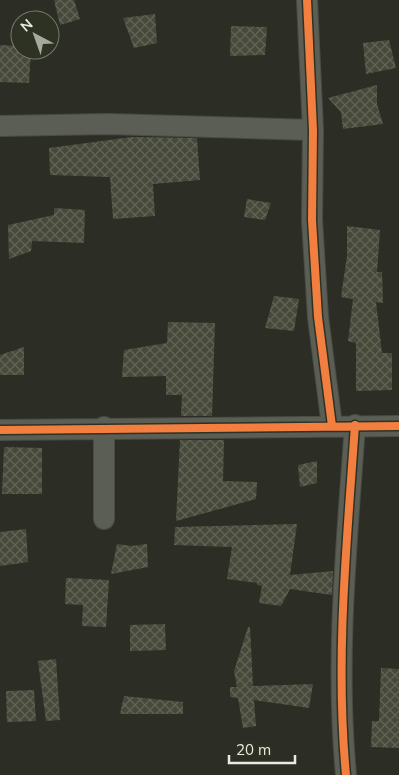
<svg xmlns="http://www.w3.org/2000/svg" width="399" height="775" font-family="Mulish,sans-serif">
	<defs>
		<pattern id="building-cross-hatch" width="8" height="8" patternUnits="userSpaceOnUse" patternTransform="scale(1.25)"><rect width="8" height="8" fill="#474a3a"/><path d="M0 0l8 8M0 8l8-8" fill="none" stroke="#626456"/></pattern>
	</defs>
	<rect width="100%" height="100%" fill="#2c2e26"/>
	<!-- building -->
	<path fill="url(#building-cross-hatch)" d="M 54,0 L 74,0 L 80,19 L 60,25 Z
		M 155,14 L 157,43 L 134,48 L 123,18 Z
		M 231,26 L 267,27 L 265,55 L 230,56 Z
		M 389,40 L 396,68 L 366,74 L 363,43 Z
		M 0,45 L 20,46 L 20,50 L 31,50 L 29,83 L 0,82 Z
		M 377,85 L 377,104 L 383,124 L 343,129 L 341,112 L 328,98 Z
		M 132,137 L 197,138 L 200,180 L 153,184 L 155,216 L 113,219 L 110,177 L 50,175 L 49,148 Z
		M 247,199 L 271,203 L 265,220 L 244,217 Z
		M 54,208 L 85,210 L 84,243 L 32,241 L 31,251 L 9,259 L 8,225 L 54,215 Z
		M 347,226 L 380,230 L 377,272 L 382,272 L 383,303 L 376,302 L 382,353 L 392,353 L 392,390 L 356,391 L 356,343 L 348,341 L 353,299 L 341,297 L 347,256 Z
		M 274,296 L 299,299 L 294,331 L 265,328 Z
		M 168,322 L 215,323 L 212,416 L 181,416 L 182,395 L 166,395 L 166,376 L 122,377 L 124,350 L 167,343 Z
		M 24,347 L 24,375 L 0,375 L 0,355 Z
		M 180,440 L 224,440 L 223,481 L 257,482 L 256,499 L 176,521 Z
		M 4,447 L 42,448 L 42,494 L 2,494 Z
		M 317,461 L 317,483 L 300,487 L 298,465 Z
		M 297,524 L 290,575 L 333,571 L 332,595 L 290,589 L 281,606 L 259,603 L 262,586 L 257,585 L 257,583 L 227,579 L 232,547 L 174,545 L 175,527 Z
		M 26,529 L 28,562 L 0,566 L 0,532 Z
		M 117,544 L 132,546 L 147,544 L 148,567 L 111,574 Z
		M 66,578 L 109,580 L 106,627 L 82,626 L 83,605 L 65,604 Z
		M 165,624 L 166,650 L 130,651 L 130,625 Z
		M 248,627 L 250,627 L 253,686 L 313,684 L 309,708 L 254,700 L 256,726 L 243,728 L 238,698 L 230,697 L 230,687 L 237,687 L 234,671 Z
		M 56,659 L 60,720 L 46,721 L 38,661 Z
		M 381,668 L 399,669 L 399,748 L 371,747 L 372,721 L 379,721 Z
		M 34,690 L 36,721 L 7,722 L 6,691 Z
		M 124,696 L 183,702 L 183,714 L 120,714 Z"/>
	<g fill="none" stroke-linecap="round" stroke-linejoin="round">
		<defs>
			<path id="minor" d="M 307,0 L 313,130 L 312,220 L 318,317 L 332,426
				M 0,126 L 108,124 L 313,130
				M 104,427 L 104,519
				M 0,430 L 399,426
				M 346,775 C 335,658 347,541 355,425"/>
		</defs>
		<!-- minor casing -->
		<use href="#minor" stroke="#494b45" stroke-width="22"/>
		<!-- minor -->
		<use href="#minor" stroke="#5b5e55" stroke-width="20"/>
		<defs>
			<path id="cycleway" d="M 307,0 L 313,130 L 312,220 L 318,317 L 332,426
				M 0,430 L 399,426
				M 346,775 C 335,658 347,541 355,425"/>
		</defs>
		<!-- cycleway casing -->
		<use href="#cycleway" stroke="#2e3222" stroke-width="11"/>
		<!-- cycleway -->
		<use href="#cycleway" stroke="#f27e40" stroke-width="8"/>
	</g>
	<!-- north arrow -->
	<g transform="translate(35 35) rotate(319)"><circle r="24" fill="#2e3222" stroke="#787c6e"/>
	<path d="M0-4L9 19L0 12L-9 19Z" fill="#a6a9a0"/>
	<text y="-8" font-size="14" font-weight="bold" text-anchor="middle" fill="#e8ebe1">N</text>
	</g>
	<!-- scale -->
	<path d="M229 755v8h66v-8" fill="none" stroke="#e8ebe1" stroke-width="2.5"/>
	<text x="236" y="755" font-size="15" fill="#e8ebe1" stroke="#2e3222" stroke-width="4" paint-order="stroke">20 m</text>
</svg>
